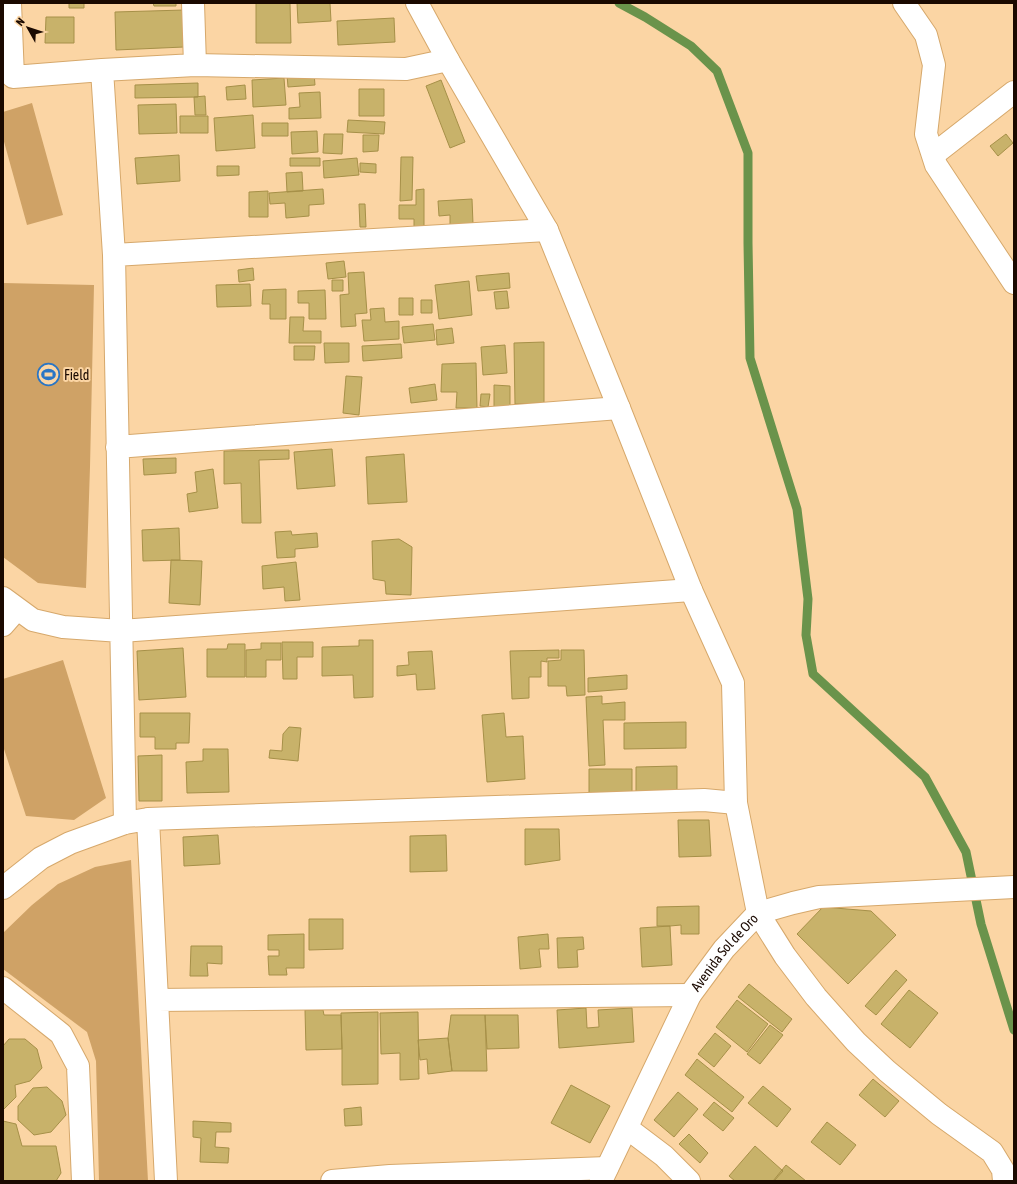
<svg xmlns="http://www.w3.org/2000/svg" width="1017" height="1184" font-family="'Asap Condensed',sans-serif">
	<rect width="100%" height="100%" fill="#fbd5a4"/>
	<!-- green -->
	<path fill="#cfa266" d="M 32,103 L 63,215 L 27,225 L 3,138 L 3,112 Z
		M 3,283 L 94,285 L 90,467 L 86,588 L 65,586 L 38,583 L 3,557 Z
		M 63,660 L 106,798 L 74,820 L 26,816 L 3,746 L 3,679 Z
		M 131,860 L 148,1181 L 99,1181 L 96,1061 L 87,1032 L 3,969 L 3,933 L 32,905 L 58,884 L 95,867 Z"/>
	<g fill="none" stroke-linecap="round" stroke-linejoin="round">
		<!-- stream -->
		<path stroke="#6a934b" stroke-width="9" d="M 619,3 L 645,17 L 691,46 L 717,71 L 748,153 L 748,243 L 750,358 L 797,509 L 808,599 L 806,635 L 813,674 L 925,777 L 966,852 L 981,924 L 1014,1030"/>
	</g>
	<!-- building -->
	<path fill="#c8b26a" stroke="#a69048" d="M 69,3 L 84,3 L 84,8 L 69,8 Z
		M 153,3 L 176,3 L 176,6 L 154,6 Z
		M 256,3 L 290,3 L 291,43 L 256,43 Z
		M 297,3 L 330,3 L 331,21 L 298,23 Z
		M 184,10 L 184,47 L 116,50 L 115,12 Z
		M 46,17 L 74,17 L 74,43 L 45,43 Z
		M 394,18 L 395,42 L 338,45 L 337,21 Z
		M 314,73 L 315,85 L 288,87 L 287,75 Z
		M 284,78 L 286,105 L 253,107 L 252,80 Z
		M 441,80 L 465,142 L 450,148 L 426,86 Z
		M 198,83 L 198,97 L 135,98 L 135,85 Z
		M 245,85 L 246,99 L 227,100 L 226,87 Z
		M 359,89 L 384,89 L 384,116 L 359,116 Z
		M 320,92 L 321,118 L 289,119 L 289,108 L 300,107 L 299,93 Z
		M 205,96 L 206,115 L 195,115 L 194,97 Z
		M 176,104 L 177,133 L 139,134 L 138,105 Z
		M 253,115 L 255,148 L 216,151 L 214,118 Z
		M 180,116 L 208,116 L 208,133 L 180,133 Z
		M 348,120 L 385,122 L 384,134 L 347,132 Z
		M 262,123 L 288,123 L 288,136 L 262,136 Z
		M 317,131 L 318,152 L 292,154 L 291,132 Z
		M 324,134 L 343,134 L 342,154 L 323,153 Z
		M 1006,134 L 1013,143 L 998,156 L 990,146 Z
		M 363,135 L 379,135 L 378,151 L 363,152 Z
		M 179,155 L 180,181 L 137,184 L 135,158 Z
		M 401,157 L 413,157 L 412,200 L 400,201 Z
		M 290,158 L 320,158 L 320,166 L 290,166 Z
		M 357,158 L 359,175 L 324,178 L 323,161 Z
		M 360,163 L 376,164 L 376,173 L 360,172 Z
		M 217,166 L 239,166 L 239,175 L 217,176 Z
		M 302,172 L 303,191 L 287,192 L 286,173 Z
		M 323,189 L 324,204 L 309,205 L 309,216 L 286,218 L 285,203 L 270,204 L 269,193 Z
		M 424,189 L 424,230 L 414,230 L 414,219 L 399,219 L 399,205 L 416,205 L 416,190 Z
		M 268,191 L 268,217 L 249,217 L 249,192 Z
		M 472,199 L 473,224 L 450,225 L 450,215 L 439,216 L 438,201 Z
		M 359,204 L 365,204 L 366,227 L 360,227 Z
		M 344,261 L 346,277 L 328,279 L 326,263 Z
		M 253,268 L 254,280 L 239,282 L 238,270 Z
		M 364,272 L 367,313 L 355,314 L 356,326 L 341,327 L 340,295 L 349,294 L 348,273 Z
		M 509,273 L 510,288 L 478,291 L 476,276 Z
		M 332,280 L 343,280 L 343,291 L 332,291 Z
		M 469,281 L 472,315 L 439,319 L 435,285 Z
		M 250,284 L 251,306 L 217,307 L 216,285 Z
		M 286,289 L 286,319 L 270,319 L 270,304 L 262,304 L 263,290 Z
		M 325,290 L 326,319 L 309,319 L 309,303 L 298,303 L 298,291 Z
		M 507,291 L 509,308 L 496,309 L 494,292 Z
		M 399,298 L 413,298 L 413,315 L 399,315 Z
		M 421,300 L 432,300 L 432,313 L 421,313 Z
		M 384,308 L 385,322 L 399,321 L 399,339 L 364,341 L 362,320 L 371,320 L 370,309 Z
		M 290,317 L 304,317 L 303,331 L 321,331 L 321,343 L 289,343 Z
		M 433,324 L 435,340 L 404,343 L 402,327 Z
		M 452,328 L 454,343 L 437,345 L 436,330 Z
		M 544,342 L 544,403 L 515,404 L 514,343 Z
		M 324,343 L 349,343 L 349,362 L 325,363 Z
		M 401,344 L 402,358 L 363,361 L 362,346 Z
		M 505,345 L 507,373 L 483,375 L 481,347 Z
		M 294,346 L 315,346 L 314,360 L 294,360 Z
		M 476,363 L 477,408 L 456,408 L 457,392 L 441,392 L 442,364 Z
		M 346,376 L 362,377 L 359,415 L 343,413 Z
		M 435,384 L 437,400 L 411,403 L 409,388 Z
		M 494,385 L 510,386 L 510,413 L 494,413 Z
		M 481,394 L 490,394 L 488,407 L 480,406 Z
		M 332,449 L 335,486 L 297,489 L 294,452 Z
		M 289,450 L 289,459 L 259,460 L 261,523 L 242,523 L 241,483 L 224,484 L 224,451 Z
		M 404,454 L 407,502 L 368,504 L 366,457 Z
		M 176,458 L 176,473 L 144,475 L 143,459 Z
		M 213,469 L 218,508 L 189,512 L 187,494 L 197,492 L 195,472 Z
		M 179,528 L 180,560 L 143,561 L 142,530 Z
		M 291,531 L 292,535 L 317,533 L 318,547 L 295,549 L 295,557 L 277,558 L 275,532 Z
		M 399,539 L 412,547 L 411,595 L 386,594 L 385,581 L 373,579 L 372,541 Z
		M 171,560 L 202,561 L 200,605 L 169,603 Z
		M 296,562 L 300,600 L 285,601 L 284,587 L 263,589 L 262,566 Z
		M 359,640 L 373,640 L 373,697 L 354,698 L 353,675 L 322,676 L 322,647 L 359,646 Z
		M 282,642 L 313,642 L 313,657 L 297,657 L 297,679 L 283,679 Z
		M 261,643 L 281,643 L 281,660 L 266,660 L 266,677 L 246,677 L 246,650 L 261,649 Z
		M 228,644 L 245,644 L 245,677 L 207,677 L 207,649 L 227,649 Z
		M 183,648 L 186,697 L 139,700 L 137,651 Z
		M 559,650 L 559,658 L 547,658 L 547,662 L 541,661 L 541,677 L 529,677 L 529,698 L 512,699 L 510,651 Z
		M 561,650 L 584,650 L 585,695 L 567,696 L 566,686 L 548,686 L 548,661 L 561,660 Z
		M 432,651 L 435,689 L 417,690 L 416,674 L 397,676 L 397,666 L 409,665 L 408,652 Z
		M 627,675 L 627,689 L 588,692 L 588,678 Z
		M 602,696 L 602,704 L 625,702 L 625,720 L 603,720 L 605,765 L 589,766 L 586,697 Z
		M 140,713 L 190,713 L 189,743 L 176,743 L 176,749 L 155,749 L 155,737 L 140,737 Z
		M 504,713 L 506,737 L 523,736 L 525,779 L 487,782 L 482,715 Z
		M 686,722 L 686,748 L 624,749 L 624,723 Z
		M 289,727 L 301,728 L 298,761 L 269,758 L 270,750 L 282,751 L 283,734 Z
		M 203,749 L 228,749 L 229,792 L 187,793 L 186,762 L 203,761 Z
		M 162,755 L 162,801 L 139,801 L 138,756 Z
		M 677,766 L 677,793 L 636,794 L 636,767 Z
		M 589,769 L 632,769 L 632,794 L 589,794 Z
		M 678,820 L 709,820 L 711,856 L 679,857 Z
		M 525,829 L 559,829 L 560,860 L 525,865 Z
		M 218,835 L 220,864 L 184,866 L 183,837 Z
		M 446,835 L 447,871 L 410,872 L 410,836 Z
		M 699,906 L 699,934 L 681,934 L 681,925 L 670,926 L 657,926 L 657,907 Z
		M 823,907 L 871,911 L 896,935 L 848,984 L 797,934 Z
		M 309,919 L 343,919 L 343,949 L 309,950 Z
		M 670,926 L 672,965 L 642,967 L 640,928 Z
		M 304,934 L 304,968 L 286,968 L 287,975 L 269,975 L 268,956 L 279,956 L 279,950 L 268,950 L 268,935 Z
		M 548,934 L 549,949 L 539,949 L 541,967 L 520,969 L 518,937 Z
		M 583,937 L 584,949 L 577,950 L 578,967 L 558,968 L 557,938 Z
		M 191,946 L 222,946 L 222,964 L 207,963 L 208,976 L 190,976 Z
		M 896,970 L 907,980 L 876,1015 L 865,1006 Z
		M 749,984 L 792,1019 L 782,1032 L 738,997 Z
		M 909,990 L 938,1013 L 910,1048 L 881,1024 Z
		M 737,1000 L 768,1024 L 747,1052 L 716,1027 Z
		M 586,1008 L 587,1028 L 599,1027 L 598,1010 L 632,1008 L 634,1042 L 559,1048 L 557,1010 Z
		M 305,1010 L 323,1010 L 324,1015 L 341,1015 L 342,1049 L 306,1050 Z
		M 378,1012 L 378,1084 L 342,1085 L 342,1049 L 341,1013 Z
		M 418,1012 L 419,1079 L 400,1080 L 400,1053 L 381,1054 L 380,1013 Z
		M 451,1015 L 485,1015 L 487,1071 L 452,1071 L 448,1038 Z
		M 485,1015 L 518,1015 L 519,1048 L 487,1049 Z
		M 770,1025 L 783,1035 L 760,1064 L 747,1054 Z
		M 715,1033 L 731,1046 L 714,1067 L 698,1054 Z
		M 448,1038 L 452,1071 L 428,1074 L 427,1059 L 420,1060 L 418,1040 Z
		M 9,1039 L 25,1039 L 37,1049 L 42,1068 L 30,1081 L 15,1085 L 16,1097 L 3,1110 L 3,1046 Z
		M 697,1059 L 744,1097 L 732,1112 L 685,1075 Z
		M 873,1079 L 899,1101 L 885,1117 L 859,1095 Z
		M 571,1085 L 610,1106 L 590,1143 L 551,1123 Z
		M 763,1086 L 791,1109 L 777,1127 L 748,1103 Z
		M 47,1087 L 62,1101 L 66,1115 L 51,1132 L 34,1135 L 18,1120 L 18,1106 L 33,1088 Z
		M 678,1092 L 698,1109 L 674,1137 L 654,1120 Z
		M 714,1102 L 734,1118 L 723,1131 L 703,1115 Z
		M 361,1107 L 362,1125 L 345,1126 L 344,1109 Z
		M 3,1121 L 16,1124 L 22,1146 L 56,1146 L 61,1173 L 56,1181 L 3,1181 Z
		M 193,1121 L 231,1123 L 231,1132 L 216,1132 L 215,1147 L 229,1148 L 228,1163 L 200,1162 L 201,1138 L 193,1137 Z
		M 827,1122 L 856,1145 L 840,1165 L 811,1142 Z
		M 689,1134 L 708,1153 L 700,1163 L 679,1144 Z
		M 755,1146 L 783,1171 L 774,1181 L 735,1181 L 729,1176 Z
		M 786,1165 L 806,1181 L 773,1181 Z"/>
	<g fill="none" stroke-linecap="round" stroke-linejoin="round">
		<defs>
			<path id="street" d="M 10,3 L 13,77 L 102,70 L 195,65 L 406,69 L 448,60
				M 193,3 L 195,65
				M 904,3 L 926,35 L 934,65 L 926,134 L 936,165 L 1014,283
				M 102,70 L 114,255 L 125,823
				M 933,155 L 1014,92
				M 114,255 L 547,230
				M 117,447 L 619,408
				M 3,598 L 33,620 L 63,627 L 121,631 L 691,590
				M 3,625 L 17,609
				M 148,819 L 166,1181
				M 3,888 L 41,858 L 70,843 L 125,823 L 148,819 L 704,800 L 736,803
				M 758,913 L 785,956 L 816,997 L 856,1042 L 887,1071 L 939,1114 L 992,1152 L 1003,1170 L 1004,1181
				M 3,988 L 61,1034 L 78,1066 L 83,1181
				M 157,1000 L 690,995
				M 627,1128 L 664,1156 L 689,1181
				M 332,1181 L 390,1176 L 607,1168"/>
			<g id="secondary">
				<path d="M 417,3 L 448,60 L 547,230 L 619,408 L 691,590 L 733,683 L 736,803 L 758,913"/>
				<path id="s1" d="M 601,1181 L 690,995 L 724,949 L 758,913 L 793,903 L 819,897 L 1014,887"/>
			</g>
		</defs>
		<!-- street casing -->
		<use href="#street" stroke="#d6a86b" stroke-width="24"/>
		<!-- secondary casing -->
		<use href="#secondary" stroke="#d6a86b" stroke-width="24"/>
		<!-- street -->
		<use href="#street" stroke="#fff" stroke-width="22"/>
		<!-- secondary -->
		<use href="#secondary" stroke="#fff" stroke-width="22"/>
	</g>
	<!-- icons -->
	<defs>
		<symbol id="stadium-ring" viewBox="-11 -11 22 22"><circle r="9.5" fill="#fbd5a4" stroke="#2975c5" stroke-width="1.5"/><path d="M0-5a6.5 5 0 1 0 0 10a6.5 5 0 1 0 0-10ZM-3.5-1.8h7v3.6h-7Z" fill="#2975c5"/></symbol>
	</defs>
	<g fill-rule="evenodd">
		<use href="#stadium-ring" x="36" y="362" width="25" height="25"/>
	</g>
	<g text-anchor="middle" stroke-width="4" stroke-linejoin="round" paint-order="stroke">
		<!-- poi labels -->
		<g font-size="14" fill="#1a0900" stroke="#fbd5a4" text-anchor="start">
			<text x="64" y="380">Field</text>
		</g>
		<!-- street labels -->
		<g font-size="14" fill="#1a0900" stroke="#fbd5a4">
			<text dy="5" stroke="none"><textPath href="#s1" startOffset="261">Avenida Sol de Oro</textPath></text>
		</g>
	</g>
	<!-- border -->
	<rect width="1017" height="1184" fill="none" stroke="#1a0900" stroke-width="8"/>
	<!-- north arrow -->
	<g transform="translate(28 28) rotate(309)" stroke="#fbd5a4" stroke-width="3" paint-order="stroke">
	<path d="M0-3L7 15L0 10L-7 15Z" fill="#1a0900"/>
	<text y="-6" font-size="11" font-weight="bold" text-anchor="middle" fill="#1a0900">N</text>
	</g>
</svg>
